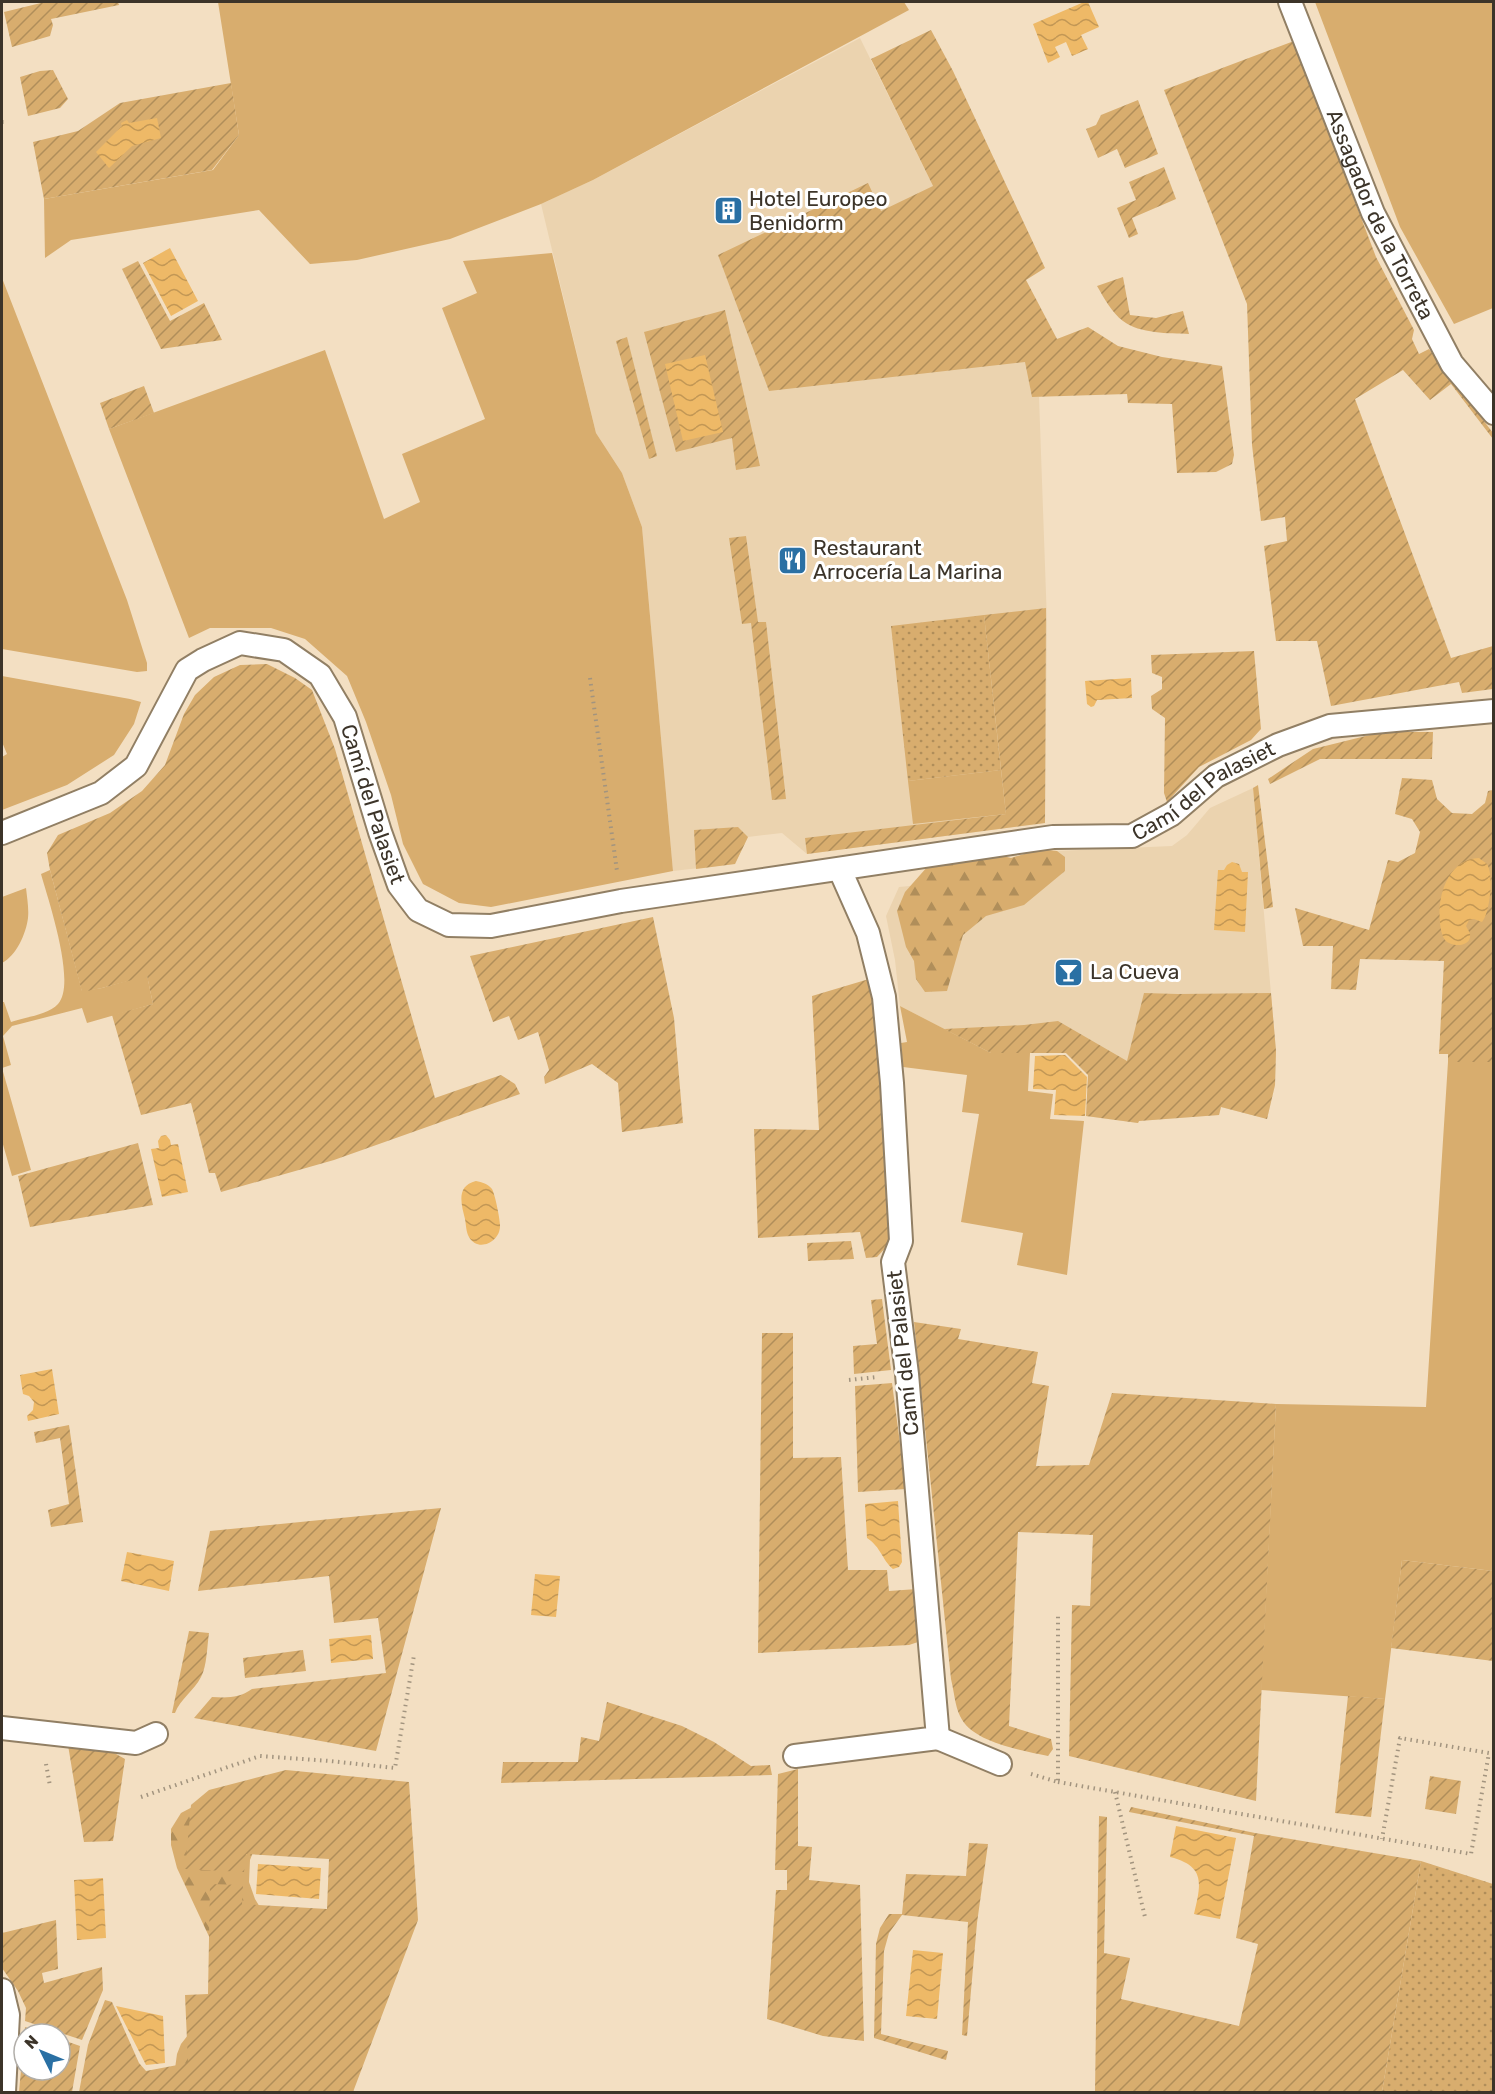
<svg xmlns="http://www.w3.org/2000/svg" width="1495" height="2094" font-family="Rubik,sans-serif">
	<defs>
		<pattern id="forest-firs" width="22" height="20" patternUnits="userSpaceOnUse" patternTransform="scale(1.5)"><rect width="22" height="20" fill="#d8ad6e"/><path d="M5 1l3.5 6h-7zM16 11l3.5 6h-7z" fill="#b08e5a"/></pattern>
		<pattern id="park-dots" width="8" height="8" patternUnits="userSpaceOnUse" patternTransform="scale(1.5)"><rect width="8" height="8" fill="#d8ad6e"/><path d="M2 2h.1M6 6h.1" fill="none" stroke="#b08e5a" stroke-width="1.8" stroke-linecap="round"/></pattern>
		<pattern id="garden-furrows" width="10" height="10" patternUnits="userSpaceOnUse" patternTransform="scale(1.5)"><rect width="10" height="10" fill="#d8ad6e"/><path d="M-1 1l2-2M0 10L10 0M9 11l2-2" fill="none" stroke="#b08e5a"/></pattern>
		<pattern id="water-waves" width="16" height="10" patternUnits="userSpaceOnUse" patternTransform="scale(1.5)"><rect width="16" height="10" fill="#eeb967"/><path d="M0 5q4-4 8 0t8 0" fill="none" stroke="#c29755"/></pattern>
	</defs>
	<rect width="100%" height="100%" fill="#f3dfc2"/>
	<!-- built -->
	<path fill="#ebd3af" d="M 860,38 L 933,186 L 1026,362 L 1032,396 L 1039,397 L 1047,622 L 1045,823 L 807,854 L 782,833 L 748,837 L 735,864 L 673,871 L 642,527 L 622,473 L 596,433 L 541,204 L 593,180 Z
		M 1253,788 L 1276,1051 L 1275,1085 L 1267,1119 L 1221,1107 L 1219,1115 L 1139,1121 L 1138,1123 L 1086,1116 L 1088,1075 L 1066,1053 L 991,1053 L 900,1006 L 895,960 L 886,916 L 899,887 L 944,883 L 1057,851 L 1172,846 L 1187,835 L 1210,808 Z"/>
	<!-- grass -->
	<path fill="#d8ad6e" d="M 218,2 L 904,2 L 909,10 L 593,180 L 541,204 L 450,239 L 357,260 L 310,264 L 259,210 L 71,240 L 45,258 L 44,199 L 213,170 L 239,135 Z
		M 1315,2 L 1493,2 L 1493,308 L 1454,324 L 1400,227 Z
		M 552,253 L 596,433 L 622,473 L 642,527 L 673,871 L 491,907 L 459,903 L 423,884 L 403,844 L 391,795 L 366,722 L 347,676 L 305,639 L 271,628 L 210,628 L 189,638 L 109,429 L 325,350 L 384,519 L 420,502 L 402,454 L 485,419 L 442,308 L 477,293 L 463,261 Z
		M 2,278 L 127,600 L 147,663 L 147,671 L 137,672 L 2,649 Z
		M 2,676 L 130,699 L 141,702 L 134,724 L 114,755 L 67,785 L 2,810 L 2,757 L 7,754 L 2,742 Z
		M 1001,770 L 1006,814 L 913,824 L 908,781 Z
		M 50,870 L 82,991 L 102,988 L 147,975 L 153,1004 L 87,1023 L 82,1008 L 12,1026 L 3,1036 L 11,1065 L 2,1068 L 31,1170 L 12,1176 L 2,1141 L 2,1002 L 4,1002 L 11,1022 C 25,1017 48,1015 58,1004 C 77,984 48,899 41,874 Z
		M 26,888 C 27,897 29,909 28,918 C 26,934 16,956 2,963 L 2,897 Z
		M 900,1006 L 991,1053 L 1030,1053 L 1028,1091 L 1053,1094 L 1050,1119 L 1084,1121 L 1067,1275 L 1017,1265 L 1023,1233 L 961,1222 L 979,1114 L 962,1112 L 967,1075 L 903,1067 L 901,1043 L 907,1042 Z
		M 1448,1062 L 1493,1062 L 1493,1571 L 1402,1560 L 1385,1699 L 1261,1690 L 1276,1404 L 1426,1407 Z"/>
	<!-- forest -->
	<path fill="url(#forest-firs)" d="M 1040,849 L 1057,851 L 1065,857 L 1065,871 L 1024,905 L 986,916 L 963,935 L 947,991 L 925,992 L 916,979 L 914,961 L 906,947 L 897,911 L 905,892 L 928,866 L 991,853 L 1011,858 Z
		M 219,1793 L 260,1834 L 250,1860 L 249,1882 L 255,1899 L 275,1932 L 282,1985 L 174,2076 L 177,2054 L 181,2044 L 214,2002 L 213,1945 L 177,1868 L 171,1845 L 171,1829 L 181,1813 Z"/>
	<!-- park -->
	<path fill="url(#park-dots)" d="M 984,615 L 1001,770 L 908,781 L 891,626 Z
		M 1421,1861 L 1493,1884 L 1493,2092 L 1382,2092 Z"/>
	<!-- garden -->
	<path fill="url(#garden-furrows)" d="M 45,2 L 118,2 L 119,5 L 51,19 L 53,25 L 50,36 L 12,47 L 4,12 Z
		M 931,30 L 953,71 L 1045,268 L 1026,280 L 1057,339 L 1088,327 L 1118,346 L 1162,357 L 1222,366 L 1234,455 L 1232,464 L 1216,472 L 1177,473 L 1172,404 L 1128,403 L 1127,394 L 1032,397 L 1025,362 L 769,391 L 718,255 L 868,183 L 881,211 L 933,186 L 871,59 Z
		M 1294,41 L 1376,257 L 1414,330 L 1412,339 L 1419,354 L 1429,349 L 1493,433 L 1493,439 L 1451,384 L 1430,400 L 1403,370 L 1355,399 L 1451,658 L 1493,646 L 1493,689 L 1462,693 L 1459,682 L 1331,706 L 1317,641 L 1276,641 L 1264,546 L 1287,541 L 1285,517 L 1261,521 L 1252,445 L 1247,304 L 1164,90 Z
		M 53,70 L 68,99 L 60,108 L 28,116 L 20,77 L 40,71 Z
		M 231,83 L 239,135 L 212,170 L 44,199 L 33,142 L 78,131 L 120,103 Z
		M 1138,100 L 1158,154 L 1125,168 L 1117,149 L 1098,158 L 1086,129 L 1096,125 L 1101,115 Z
		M 1164,167 L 1176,199 L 1132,218 L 1138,234 L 1129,238 L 1117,208 L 1136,200 L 1129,182 Z
		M 138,261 L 170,321 L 204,303 L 222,340 L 161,349 L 122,269 Z
		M 1123,277 L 1130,315 L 1156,318 L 1183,311 L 1189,334 C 1169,333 1140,334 1123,321 C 1112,313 1104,298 1097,286 Z
		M 725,310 L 760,466 L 736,470 L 732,438 L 676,452 L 644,332 Z
		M 627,337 L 657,456 L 649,459 L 616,341 Z
		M 144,386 L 154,413 L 109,429 L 100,403 Z
		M 746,536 L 758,622 L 766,622 L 786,799 L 772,800 L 751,623 L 742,624 L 729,538 Z
		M 1046,608 L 1045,823 L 807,854 L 805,838 L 1006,814 L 984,615 Z
		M 1254,651 L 1261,729 L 1251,740 L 1199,767 L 1167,802 L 1164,793 L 1165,718 L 1152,709 L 1151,696 L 1162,689 L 1162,677 L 1152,673 L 1151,655 Z
		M 267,664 L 295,678 L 312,690 L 335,749 L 435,1098 L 501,1075 L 515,1084 L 520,1094 L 334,1160 L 221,1192 L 215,1173 L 209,1173 L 191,1103 L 141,1115 L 112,1015 L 153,1004 L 147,976 L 102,988 L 82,992 L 50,870 L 47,853 L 58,835 L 110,813 L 142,791 L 165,765 L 184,714 L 195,695 L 214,677 L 240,665 Z
		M 1382,732 L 1433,732 L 1432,759 L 1320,759 L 1270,784 L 1268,779 L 1313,749 Z
		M 1402,778 L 1432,780 L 1437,799 L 1452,813 L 1472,814 L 1485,803 L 1488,791 L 1493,790 L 1493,1062 L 1448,1062 L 1448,1054 L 1439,1054 L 1444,961 L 1360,959 L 1356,990 L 1331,989 L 1333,946 L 1303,946 L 1295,908 L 1369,930 L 1388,860 L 1398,862 L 1415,853 L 1420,832 L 1412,819 L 1395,814 Z
		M 1258,785 L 1273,907 L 1264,909 L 1253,788 Z
		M 738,827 L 748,837 L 735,864 L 696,869 L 694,830 Z
		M 653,917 L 674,1018 L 683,1123 L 622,1132 L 618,1083 L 592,1064 L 545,1084 L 544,1077 L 549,1070 L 538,1032 L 518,1040 L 509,1016 L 493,1022 L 470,956 Z
		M 869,979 C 884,1066 888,1153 892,1241 L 877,1257 L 866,1258 L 860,1232 L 758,1238 L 754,1129 L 819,1130 L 812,996 Z
		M 1144,993 L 1178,994 L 1271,993 L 1276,1051 L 1275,1085 L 1267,1119 L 1221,1107 L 1219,1115 L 1139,1121 L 1138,1123 L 1086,1116 L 1088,1075 L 1066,1053 L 991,1053 L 944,1029 L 1024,1025 L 1058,1021 L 1127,1061 Z
		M 138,1143 L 153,1205 L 30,1227 L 18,1176 Z
		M 851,1241 L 854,1259 L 808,1261 L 807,1243 Z
		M 882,1299 L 891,1370 L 854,1374 L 853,1346 L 877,1344 L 871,1300 Z
		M 914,1322 L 961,1329 L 958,1339 L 1038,1352 L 1032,1383 L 1049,1386 L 1036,1466 L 1089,1465 L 1112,1393 L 1276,1404 L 1256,1801 L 1069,1756 L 1072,1605 L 1090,1606 L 1093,1535 L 1018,1532 L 1009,1726 L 1051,1739 L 1053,1749 L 1048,1756 C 1022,1750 972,1743 960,1716 C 955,1706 954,1691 951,1679 Z
		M 762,1333 L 793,1333 L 793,1458 L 841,1457 L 848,1570 L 887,1570 L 889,1591 L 917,1589 L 921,1641 L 909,1645 L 758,1653 Z
		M 892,1383 L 906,1489 L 858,1492 L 855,1386 Z
		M 69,1425 L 83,1522 L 51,1527 L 48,1510 L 69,1504 L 60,1438 L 36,1443 L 34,1432 Z
		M 441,1508 L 376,1751 L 194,1718 L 212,1697 C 228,1698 239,1698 252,1689 L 386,1673 L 378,1618 L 334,1623 L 329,1576 L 198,1591 L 210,1531 Z
		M 1402,1560 L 1493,1571 L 1493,1661 L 1391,1648 Z
		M 189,1631 L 209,1633 C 207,1646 207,1666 201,1677 C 194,1691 180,1699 175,1713 L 172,1713 Z
		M 303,1650 L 306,1671 L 245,1678 L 243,1658 Z
		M 1348,1696 L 1385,1699 L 1371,1817 L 1335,1813 Z
		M 607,1702 L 682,1726 L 714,1742 L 751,1766 L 770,1765 L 772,1775 L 501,1783 L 503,1762 L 578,1762 L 581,1737 L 599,1741 Z
		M 68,1745 L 109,1750 L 125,1759 L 113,1841 L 84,1842 Z
		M 798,1769 L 798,1846 L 812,1847 L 809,1880 L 860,1885 L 864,2041 L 823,2036 L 767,2019 L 776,1890 L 787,1890 L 787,1870 L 775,1870 L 778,1774 Z
		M 286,1770 L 409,1782 L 418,1920 L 353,2092 L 79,2092 L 88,2045 L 105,2000 L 112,2002 L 139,2063 L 146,2071 L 188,2063 L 185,1995 L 208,1994 L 210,1884 L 243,1885 L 242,1904 L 327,1909 L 329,1859 L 246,1854 L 244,1872 L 185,1869 L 191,1805 L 209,1790 Z
		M 1430,1776 L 1461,1781 L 1456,1814 L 1425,1809 Z
		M 1131,1807 L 1255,1833 L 1421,1861 L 1382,2092 L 1095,2092 L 1099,1816 L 1107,1817 L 1104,1953 L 1130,1958 L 1121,1999 L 1239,2026 L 1258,1944 L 1236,1938 L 1254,1836 L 1129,1812 Z
		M 969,1843 L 988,1844 L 977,1923 L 967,2036 L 962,2035 L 968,1922 L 902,1915 L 889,1933 L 884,1951 L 881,2034 L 948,2051 L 946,2060 L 874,2038 L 876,1944 L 880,1928 L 889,1914 L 902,1914 L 906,1874 L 966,1876 Z
		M 56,1920 L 58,1969 L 42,1973 L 44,1983 L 102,1967 L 103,1990 L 82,2040 L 25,2021 L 26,2008 L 18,1991 L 2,1968 L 2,1933 Z
		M 25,2027 L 46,2034 L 24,2034 L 24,2070 L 60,2070 L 60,2039 L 80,2046 L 72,2092 L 19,2092 Z"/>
	<!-- water -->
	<path fill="url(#water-waves)" d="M 1084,2 L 1088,2 L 1099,27 L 1081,35 L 1088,49 L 1072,56 L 1066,42 L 1055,47 L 1060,57 L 1048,63 L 1033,24 Z
		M 157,118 L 161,138 L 132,146 L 109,168 L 96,152 L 122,126 L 121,123 L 127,120 L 129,123 Z
		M 170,248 L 198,301 L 171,316 L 143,263 Z
		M 705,355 L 723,432 L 683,441 L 665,364 Z
		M 1131,678 L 1132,698 L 1097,700 L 1094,706 L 1091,707 L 1087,704 L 1085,681 Z
		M 1479,858 C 1481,860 1485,862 1487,864 C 1494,875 1490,913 1482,922 L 1474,919 L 1469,920 L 1466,926 C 1467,928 1469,931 1470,934 C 1472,947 1452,948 1445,940 C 1442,936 1440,927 1440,922 C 1437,896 1448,859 1479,858 Z
		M 1232,862 L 1239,864 L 1242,872 L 1248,872 L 1245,932 L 1214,930 L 1218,870 L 1224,870 L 1227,865 Z
		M 1065,1055 L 1087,1077 L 1085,1116 L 1054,1115 L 1056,1090 L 1033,1089 L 1035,1056 Z
		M 166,1135 L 170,1140 L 171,1145 L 178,1144 L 188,1192 L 162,1197 L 151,1149 L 159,1148 L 158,1141 L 161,1136 Z
		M 476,1181 C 482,1182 488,1184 492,1189 C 495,1194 500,1219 500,1225 C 501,1242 478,1253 469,1237 C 466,1232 466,1224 465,1219 C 461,1203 456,1186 476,1181 Z
		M 52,1369 L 59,1414 L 28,1421 L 27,1416 L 33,1410 L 34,1402 L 29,1396 L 23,1394 L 20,1375 Z
		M 898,1501 L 902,1562 L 899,1567 L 893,1569 C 882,1560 881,1547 867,1538 L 865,1504 Z
		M 127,1552 L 174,1561 L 169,1591 L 121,1581 Z
		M 535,1574 L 560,1576 L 556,1617 L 531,1615 Z
		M 371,1635 L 373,1659 L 331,1663 L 329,1639 Z
		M 1176,1826 L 1236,1838 L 1220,1919 L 1194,1914 C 1201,1884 1206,1866 1170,1857 Z
		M 258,1864 L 321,1868 L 319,1899 L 256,1894 Z
		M 103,1878 L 106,1938 L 77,1940 L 74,1880 Z
		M 913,1950 L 943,1953 L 937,2019 L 906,2016 Z
		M 116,2006 L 163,2016 L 165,2063 L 146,2065 Z"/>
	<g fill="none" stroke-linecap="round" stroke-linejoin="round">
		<defs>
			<g id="service">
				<path id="s1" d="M 1290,2 L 1373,213 L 1452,364 L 1494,413"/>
				<path id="s2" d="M 2,833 L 101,793 L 136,766 L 187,670 L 203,660 L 240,643 L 284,650 L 320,675 L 345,717 L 380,832 L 399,885 L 418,910 L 449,925 L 491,926 L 621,901 L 1053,837 L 1132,836 L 1172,814 L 1216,776 L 1278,745 L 1330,726 L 1494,711"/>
				<path d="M 2,1728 L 136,1743 L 156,1734"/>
				<path d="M 938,1738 L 1000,1764"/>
				<path d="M 795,1756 L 938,1738 L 907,1374 L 893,1262 L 901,1241 L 892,1083 L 884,997 L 868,933 L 840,870"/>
				<path d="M 2,1990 L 8,2015 L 4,2092"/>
			</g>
		</defs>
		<!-- service casing -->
		<use href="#service" stroke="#917f64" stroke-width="26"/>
		<!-- path -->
		<path stroke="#a2947f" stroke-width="4" stroke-dasharray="1.5 4.5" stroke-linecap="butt" d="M 2,122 L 4,122
			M 590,678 L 617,871
			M 849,1380 L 877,1377
			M 46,1764 L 50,1786
			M 1031,1774 L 1058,1782 L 1058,1616
			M 1058,1782 L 1115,1792 L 1471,1854 L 1489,1753 L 1400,1738 L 1382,1839
			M 1115,1792 L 1145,1917
			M 141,1797 L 260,1756 L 330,1761 L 395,1768 L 414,1655"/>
		<!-- service -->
		<use href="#service" stroke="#fff" stroke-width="22"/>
	</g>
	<!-- icons -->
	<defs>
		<symbol id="building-square" viewBox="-11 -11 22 22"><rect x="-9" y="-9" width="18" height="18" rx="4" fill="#2a70a4" stroke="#fff"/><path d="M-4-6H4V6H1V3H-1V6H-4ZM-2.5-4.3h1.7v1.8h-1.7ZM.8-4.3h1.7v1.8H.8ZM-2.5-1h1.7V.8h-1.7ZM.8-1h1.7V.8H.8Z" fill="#fff"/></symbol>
		<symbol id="restaurant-square" viewBox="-11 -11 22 22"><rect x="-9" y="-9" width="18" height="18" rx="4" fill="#2a70a4" stroke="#fff"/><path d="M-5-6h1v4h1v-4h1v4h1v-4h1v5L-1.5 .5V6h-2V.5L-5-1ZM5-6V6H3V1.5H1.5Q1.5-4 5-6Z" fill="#fff"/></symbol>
		<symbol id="bar-square" viewBox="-11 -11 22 22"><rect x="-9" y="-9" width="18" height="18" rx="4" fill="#2a70a4" stroke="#fff"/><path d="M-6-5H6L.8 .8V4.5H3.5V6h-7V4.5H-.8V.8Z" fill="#fff"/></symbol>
	</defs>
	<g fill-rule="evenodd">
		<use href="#building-square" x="712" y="194" width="33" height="33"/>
		<use href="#restaurant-square" x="776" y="544" width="33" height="33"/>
		<use href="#bar-square" x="1052" y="956" width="33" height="33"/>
	</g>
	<g text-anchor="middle" stroke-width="6" stroke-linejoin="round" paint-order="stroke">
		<!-- poi labels -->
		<g font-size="21" fill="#3c3429" stroke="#fff" text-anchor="start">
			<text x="749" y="206">Hotel Europeo<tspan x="749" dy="24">Benidorm</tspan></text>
			<text x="813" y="555">Restaurant<tspan x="813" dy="24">Arrocería La Marina</tspan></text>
			<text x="1090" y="979">La Cueva</text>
		</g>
		<!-- street labels -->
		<g font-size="21" fill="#3c3429" stroke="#fff">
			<text dy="7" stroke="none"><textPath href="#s1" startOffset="231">Assagador de la Torreta</textPath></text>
			<text dy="7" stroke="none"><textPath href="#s2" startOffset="1474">Camí del Palasiet</textPath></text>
			<text dy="7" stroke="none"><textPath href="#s2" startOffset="548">Camí del Palasiet</textPath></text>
			<text transform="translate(903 1353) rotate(-96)" y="7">Camí del Palasiet</text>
		</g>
	</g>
	<!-- border -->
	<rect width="1495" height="2094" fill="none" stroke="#3c3429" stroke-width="6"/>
	<!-- north arrow -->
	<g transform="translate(42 2052) rotate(313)"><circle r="28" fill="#ffffff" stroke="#b1aea9" stroke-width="1.5"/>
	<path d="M0-4.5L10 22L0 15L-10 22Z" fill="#2a70a4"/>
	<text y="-9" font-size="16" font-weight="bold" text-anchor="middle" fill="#3c3429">N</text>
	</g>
</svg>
